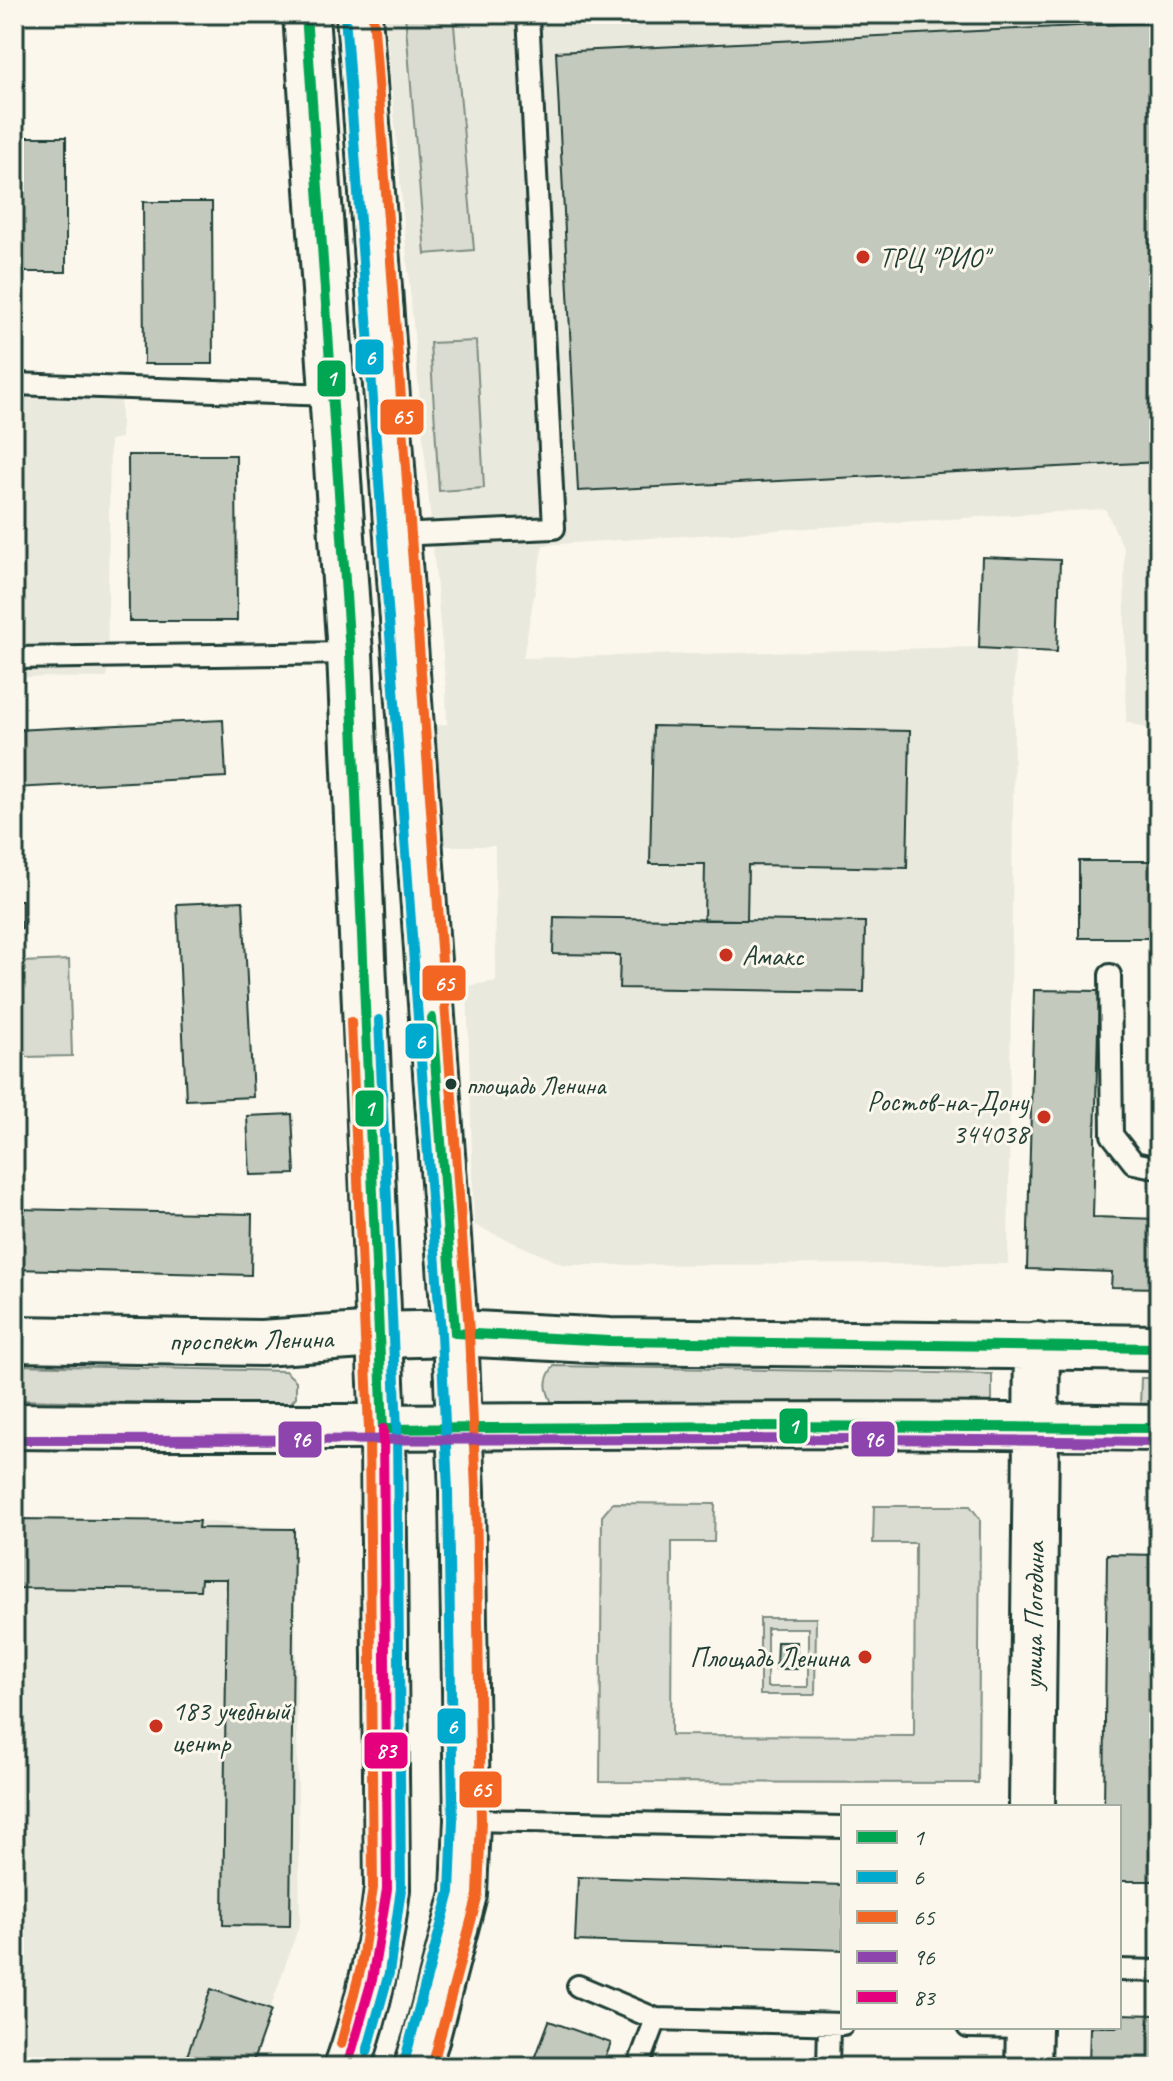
<svg xmlns="http://www.w3.org/2000/svg" width="1173" height="2081" font-family="Caveat,sans-serif">
	<rect width="100%" height="100%" fill="#fbf7ec"/>
	<filter id="ink" filterUnits="userSpaceOnUse"><feTurbulence type="fractalNoise" baseFrequency=".0125" numOctaves="2"/><feDisplacementMap in="SourceGraphic" scale="16" xChannelSelector="R" yChannelSelector="G"/><feConvolveMatrix kernelMatrix="1 2 1 2 8 2 1 2 1" color-interpolation-filters="sRGB"/></filter>
	<g filter="url(#ink)">
		<!-- built -->
		<path fill="#eae9de" d="M 385,14 L 1159,14 L 1159,732 L 1126,722 L 1124,549 L 1105,509 L 543,545 L 523,658 L 1015,646 L 1008,1264 L 564,1265 L 474,1225 L 467,986 L 496,981 L 495,846 L 436,846 L 429,727 L 447,724 L 446,690 Z
			M 14,395 L 121,399 L 121,438 L 110,440 L 107,678 L 14,677 Z
			M 14,1519 L 199,1521 L 294,1529 L 300,1923 L 250,2067 L 14,2067 Z"/>
		<!-- green -->
		<path fill="#dbdcd1" stroke="#7d8c82" stroke-width="2" fill-rule="evenodd" d="M 405,14 L 453,14 L 474,250 L 425,254 Z
			M 476,341 L 484,488 L 439,491 L 430,343 Z
			M 69,960 L 72,1056 L 24,1057 L 21,962 Z
			M 14,1365 L 285,1371 L 296,1381 L 296,1397 L 289,1405 L 14,1400 Z
			M 554,1366 L 992,1374 L 992,1410 L 553,1405 C 545,1389 543,1380 554,1366 Z
			M 1141,1378 L 1159,1378 L 1159,1408 L 1140,1407 Z
			M 613,1503 L 715,1504 L 714,1542 L 672,1542 L 671,1735 L 914,1736 L 915,1543 L 873,1543 L 874,1506 L 970,1506 L 980,1519 L 978,1783 L 600,1782 L 602,1516 Z
			M 760,1618 L 816,1618 L 815,1695 L 760,1695 ZM 767,1628 L 808,1628 L 808,1687 L 767,1687 Z"/>
		<!-- building -->
		<path fill="#c4c9be" stroke="#1f3d34" stroke-width="2" d="M 1159,22 L 1159,462 L 578,491 L 556,52 Z
			M 14,137 L 66,137 L 66,272 L 21,272 L 21,331 L 14,331 Z
			M 143,202 L 212,202 L 213,364 L 144,364 Z
			M 128,455 L 236,455 L 237,621 L 129,621 Z
			M 982,557 L 1060,560 L 1057,652 L 979,648 Z
			M 223,720 L 226,777 L 14,788 L 14,730 Z
			M 653,726 L 910,731 L 907,868 L 748,865 L 747,920 L 704,920 L 705,864 L 650,864 Z
			M 1079,861 L 1159,861 L 1159,938 L 1079,938 Z
			M 14,900 L 22,900 L 22,929 L 14,929 Z
			M 243,901 L 253,1097 L 186,1100 L 177,904 Z
			M 554,917 L 865,922 L 864,992 L 619,988 L 620,955 L 553,954 Z
			M 1034,990 L 1099,991 L 1093,1217 L 1159,1219 L 1159,1288 L 1111,1287 L 1112,1272 L 1027,1269 Z
			M 292,1114 L 295,1174 L 250,1175 L 247,1116 Z
			M 14,1209 L 252,1214 L 251,1275 L 14,1269 Z
			M 14,1519 L 199,1521 L 198,1528 L 294,1529 L 290,1926 L 223,1925 L 227,1579 L 201,1579 L 200,1590 L 14,1588 Z
			M 1107,1554 L 1159,1555 L 1159,1881 L 1119,1881 L 1119,1807 L 1104,1807 Z
			M 777,1642 L 797,1642 L 797,1669 L 776,1669 Z
			M 578,1877 L 843,1885 L 843,1950 L 575,1941 Z
			M 211,1989 L 271,2010 L 251,2067 L 183,2067 Z
			M 1119,2014 L 1156,2015 L 1155,2067 L 1089,2067 L 1090,2027 L 1119,2027 Z
			M 549,2021 L 611,2043 L 602,2067 L 532,2067 Z"/>
		<g fill="none" stroke-linecap="round" stroke-linejoin="round">
			<defs>
				<path id="lane" d="M 14,384 L 331,395
					M 396,535 L 554,528 L 528,14
					M 14,658 L 350,653
					M 1110,975 L 1112,1135 L 1134,1163 L 1159,1168
					M 467,1820 L 843,1827
					M 1119,1970 L 1159,1971
					M 578,1986 L 656,2019 L 843,2024
					M 968,2027 L 1029,2028
					M 638,2067 L 656,2019
					M 828,2067 L 829,2024"/>
				<path id="secondary" d="M 14,1339 L 261,1343 L 378,1335 L 455,1333 L 610,1341 L 1159,1348
					M 14,1426 C 396,1430 777,1421 1159,1428
					M 1032,1807 L 1037,1345
					M 1028,2067 L 1029,2027"/>
				<path id="primary" d="M 306,14 L 350,653 L 383,1429 L 387,1889 C 380,1951 368,2009 347,2067
					M 359,14 L 455,1333 L 462,1491 L 467,1820 L 464,1894 L 426,2040 L 417,2067"/>
			</defs>
			<!-- lane casing -->
			<use href="#lane" stroke="#1f3d34" stroke-width="26"/>
			<!-- secondary casing -->
			<use href="#secondary" stroke="#1f3d34" stroke-width="50"/>
			<!-- primary casing -->
			<use href="#primary" stroke="#1f3d34" stroke-width="50"/>
			<!-- lane -->
			<use href="#lane" stroke="#fbf7ec" stroke-width="20"/>
			<!-- secondary -->
			<use href="#secondary" stroke="#fbf7ec" stroke-width="44"/>
			<!-- primary -->
			<use href="#primary" stroke="#fbf7ec" stroke-width="44"/>
			<defs>
				<path id="bus-1" d="M 306,14 L 350,653 L 383,1429 L 745,1426 L 1159,1428
					M 432,1018 L 455,1333 L 610,1341 L 1159,1348"/>
				<path id="bus-2" d="M 345,15 L 441,1334 L 448,1491 L 453,1820 L 450,1892 L 404,2063
					M 367,2052 L 389,1973 L 401,1889 L 397,1429 L 379,1020"/>
				<path id="bus-3" d="M 373,14 L 469,1332 L 476,1491 L 481,1820 L 478,1895 L 432,2067
					M 341,2044 L 361,1967 L 373,1888 L 369,1429 L 351,1022"/>
				<path id="bus-4" d="M 14,1440 L 873,1439 L 1159,1442"/>
				<path id="bus-5" d="M 347,2067 L 372,1980 L 387,1889 L 383,1429"/>
			</defs>
			<!-- bus-1 casing -->
			<use href="#bus-1" stroke="#fbf7ec" stroke-width="16"/>
			<!-- bus-2 casing -->
			<use href="#bus-2" stroke="#fbf7ec" stroke-width="16"/>
			<!-- bus-3 casing -->
			<use href="#bus-3" stroke="#fbf7ec" stroke-width="16"/>
			<!-- bus-4 casing -->
			<use href="#bus-4" stroke="#fbf7ec" stroke-width="16"/>
			<!-- bus-5 casing -->
			<use href="#bus-5" stroke="#fbf7ec" stroke-width="16"/>
			<!-- bus-1 -->
			<use href="#bus-1" stroke="#00a651" stroke-width="10"/>
			<!-- bus-2 -->
			<use href="#bus-2" stroke="#00a9ce" stroke-width="10"/>
			<!-- bus-3 -->
			<use href="#bus-3" stroke="#f26522" stroke-width="10"/>
			<!-- bus-4 -->
			<use href="#bus-4" stroke="#8e44ad" stroke-width="10"/>
			<!-- bus-5 -->
			<use href="#bus-5" stroke="#e5007d" stroke-width="10"/>
		</g>
	</g>
	<!-- markers -->
	<g fill="#c8321e" stroke="#fbf7ec" stroke-width="3">
		<circle cx="863" cy="257" r="8"/>
		<circle cx="726" cy="955" r="8"/>
		<circle cx="1044" cy="1117" r="8"/>
		<circle cx="865" cy="1657" r="8"/>
		<circle cx="156" cy="1726" r="8"/>
	</g>
	<circle fill="#1f3d34" stroke="#fbf7ec" stroke-width="3" cx="451" cy="1084" r="7"/>
	<g text-anchor="middle" stroke-width="6" stroke-linejoin="round" paint-order="stroke">
		<!-- bus labels -->
		<g font-size="26" fill="#1f3d34" stroke="#fbf7ec" text-anchor="start">
			<text x="466" y="1094">площадь Ленина</text>
		</g>
		<!-- poi labels -->
		<g font-size="28" fill="#1f3d34" stroke="#fbf7ec" text-anchor="start">
			<text x="879" y="267">ТРЦ "РИО"</text>
			<text x="742" y="965">Амакс</text>
			<text x="1028" y="1111" text-anchor="end">Ростов-на-Дону<tspan x="1028" dy="32">344038</tspan></text>
			<text x="849" y="1667" text-anchor="end">Площадь Ленина</text>
			<text x="172" y="1720">183 учебный<tspan x="172" dy="32">центр</tspan></text>
		</g>
		<!-- street labels -->
		<g font-size="28" fill="#1f3d34" stroke="#fbf7ec">
			<text transform="translate(251 1339) rotate(-1)" y="10">проспект Ленина</text>
			<text transform="translate(1033 1616) rotate(-89)" y="10">улица Погодина</text>
		</g>
	</g>
	<g stroke="#fbf7ec" stroke-width="3">
		<rect x="354" y="338" width="31" height="38" rx="8" fill="#00a9ce"/>
		<rect x="316" y="359" width="31" height="39" rx="8" fill="#00a651"/>
		<rect x="379" y="398" width="46" height="38" rx="8" fill="#f26522"/>
		<rect x="421" y="964" width="46" height="38" rx="8" fill="#f26522"/>
		<rect x="404" y="1022" width="31" height="38" rx="8" fill="#00a9ce"/>
		<rect x="354" y="1089" width="31" height="39" rx="8" fill="#00a651"/>
		<rect x="778" y="1407" width="31" height="38" rx="8" fill="#00a651"/>
		<rect x="850" y="1420" width="46" height="38" rx="8" fill="#8e44ad"/>
		<rect x="277" y="1420" width="46" height="39" rx="8" fill="#8e44ad"/>
		<rect x="436" y="1707" width="31" height="38" rx="8" fill="#00a9ce"/>
		<rect x="363" y="1731" width="46" height="39" rx="8" fill="#e5007d"/>
		<rect x="458" y="1770" width="45" height="39" rx="8" fill="#f26522"/>
	</g>
	<g font-size="22" text-anchor="middle" font-weight="bold" fill="#fff">
		<text x="370" y="365">6</text>
		<text x="331" y="386">1</text>
		<text x="402" y="424">65</text>
		<text x="444" y="991">65</text>
		<text x="420" y="1049">6</text>
		<text x="369" y="1116">1</text>
		<text x="793" y="1434">1</text>
		<text x="873" y="1447">96</text>
		<text x="300" y="1447">96</text>
		<text x="452" y="1734">6</text>
		<text x="386" y="1758">83</text>
		<text x="481" y="1797">65</text>
	</g>
	<!-- margin -->
	<rect width="1173" height="2081" fill="none" stroke="#fbf7ec" stroke-width="48"/>
	<rect x="24" y="24" width="1125" height="2033" fill="none" stroke="#1f3d34" stroke-width="3" filter="url(#ink)"/>
	<!-- legend -->
	<rect x="841" y="1805" width="280" height="224" fill="#fbf7ec" stroke="#a3ada2" stroke-width="2"/>
	<rect x="857" y="1831" width="40" height="12" fill="#00a651" stroke="#a3ada2" stroke-width="2"/>
	<text x="913" y="1845" font-size="24" fill="#1f3d34">1</text>
	<rect x="857" y="1871" width="40" height="12" fill="#00a9ce" stroke="#a3ada2" stroke-width="2"/>
	<text x="913" y="1885" font-size="24" fill="#1f3d34">6</text>
	<rect x="857" y="1911" width="40" height="12" fill="#f26522" stroke="#a3ada2" stroke-width="2"/>
	<text x="913" y="1925" font-size="24" fill="#1f3d34">65</text>
	<rect x="857" y="1951" width="40" height="12" fill="#8e44ad" stroke="#a3ada2" stroke-width="2"/>
	<text x="913" y="1965" font-size="24" fill="#1f3d34">96</text>
	<rect x="857" y="1991" width="40" height="12" fill="#e5007d" stroke="#a3ada2" stroke-width="2"/>
	<text x="913" y="2005" font-size="24" fill="#1f3d34">83</text>
</svg>
